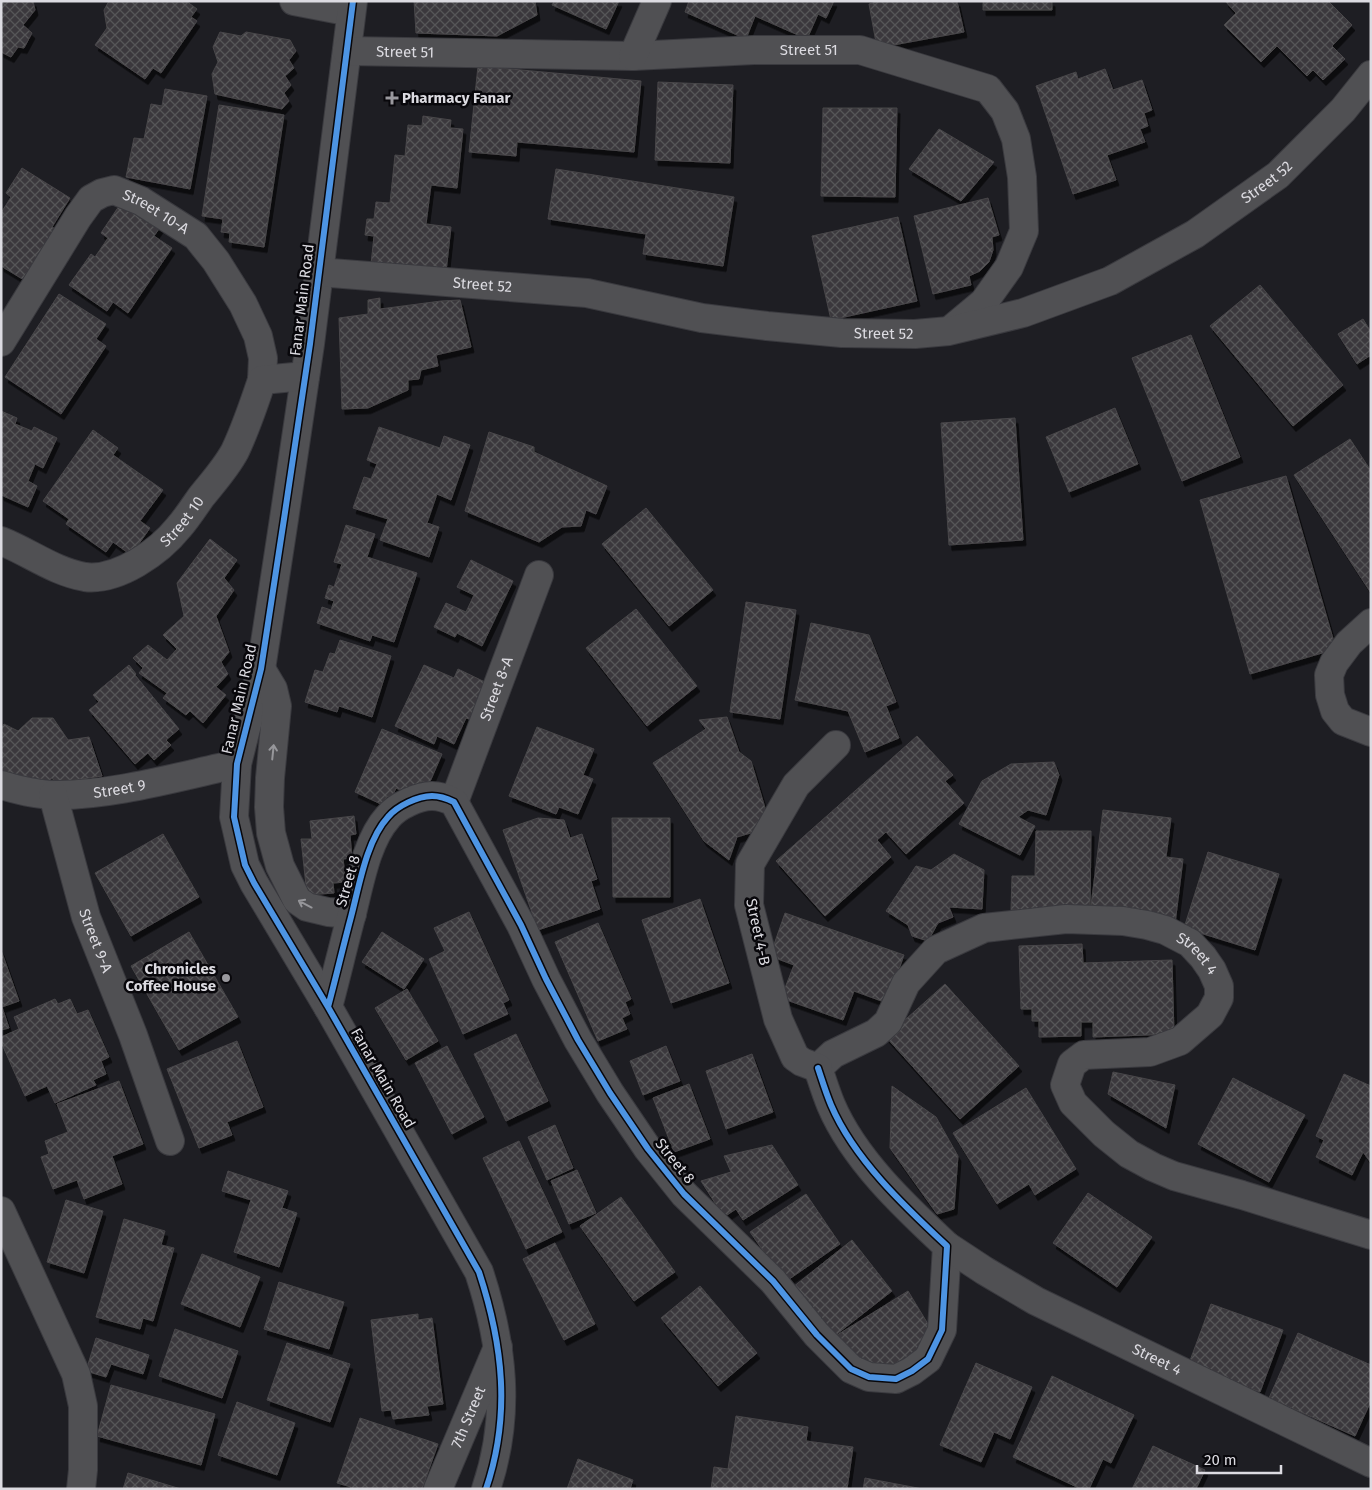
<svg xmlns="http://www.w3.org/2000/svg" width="1372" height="1490" font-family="'Fira Sans',sans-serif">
	<defs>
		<pattern id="building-cross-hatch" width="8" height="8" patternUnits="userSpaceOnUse" patternTransform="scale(1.25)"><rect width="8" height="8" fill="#3a393c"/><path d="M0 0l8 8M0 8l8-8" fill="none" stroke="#565558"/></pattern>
		<filter id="shadow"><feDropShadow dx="3" dy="5.5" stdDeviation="0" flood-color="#0009"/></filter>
	</defs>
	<rect width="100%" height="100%" fill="#1e1e23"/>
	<!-- building -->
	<path fill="url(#building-cross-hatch)" stroke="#484649" filter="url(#shadow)" d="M 1,1 L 33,1 L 35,10 L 23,25 L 32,33 L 24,48 L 18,47 L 11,57 L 1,52 Z
		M 109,1 L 186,1 L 197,9 L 191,17 L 197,21 L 161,73 L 153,68 L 145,79 L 95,45 L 107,28 L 104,10 Z
		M 414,1 L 535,1 L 537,15 L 497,36 L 416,33 Z
		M 554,1 L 619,1 L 606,29 L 552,5 Z
		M 689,1 L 834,1 L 826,18 L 818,14 L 807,39 L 755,16 L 746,39 L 685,12 Z
		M 879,1 L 957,1 L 964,32 L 877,48 L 869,4 Z
		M 983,1 L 1052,1 L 1052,10 L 983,10 Z
		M 1225,1 L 1328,1 L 1352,25 L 1332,46 L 1345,59 L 1323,80 L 1313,70 L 1307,76 L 1277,46 L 1261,62 L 1224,25 L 1236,13 Z
		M 220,32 L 241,36 L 246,32 L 290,40 L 296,51 L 289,60 L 294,68 L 285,76 L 291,85 L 284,93 L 289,101 L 282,109 L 215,94 L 212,74 L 218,62 L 213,47 Z
		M 478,66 L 641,81 L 634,152 L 517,142 L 516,156 L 469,152 Z
		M 1105,69 L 1113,90 L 1142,80 L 1152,110 L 1144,113 L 1148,126 L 1140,129 L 1145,142 L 1107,155 L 1116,180 L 1073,194 L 1036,86 L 1076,72 L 1078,79 Z
		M 658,82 L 733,85 L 730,163 L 655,160 Z
		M 165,89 L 207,96 L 190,189 L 126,177 L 134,138 L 144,139 L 151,104 L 162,106 Z
		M 219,105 L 284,115 L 264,247 L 229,242 L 230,233 L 221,232 L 223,219 L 202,216 Z
		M 823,108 L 897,108 L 895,197 L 821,196 Z
		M 423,116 L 451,120 L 450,128 L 463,129 L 457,188 L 431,185 L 426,224 L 451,227 L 446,272 L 371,264 L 374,236 L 365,235 L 367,219 L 374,219 L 376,202 L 390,203 L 395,155 L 405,156 L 408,125 L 422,126 Z
		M 939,129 L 994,162 L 961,201 L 909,169 Z
		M 22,168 L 70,198 L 52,227 L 60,232 L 29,283 L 1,266 L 1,213 L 11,197 L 6,193 Z
		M 556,169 L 734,197 L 723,266 L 643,254 L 646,234 L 548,219 Z
		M 988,198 L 999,235 L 992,237 L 993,250 L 989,262 L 980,271 L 969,276 L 971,285 L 933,294 L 914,216 Z
		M 121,203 L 161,226 L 154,236 L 172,248 L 128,313 L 113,302 L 107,311 L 69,285 L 91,254 L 95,257 L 108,238 L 101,233 Z
		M 898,217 L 917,301 L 831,320 L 812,236 Z
		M 1260,285 L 1343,385 L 1293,426 L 1210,326 Z
		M 59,294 L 106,324 L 96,339 L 106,346 L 61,414 L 5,377 Z
		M 380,298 L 380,309 L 441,301 L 460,300 L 471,347 L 436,355 L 438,366 L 421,370 L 419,379 L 408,380 L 408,390 L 368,408 L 342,409 L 339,318 L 368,314 L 368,300 Z
		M 1363,319 L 1371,332 L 1371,355 L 1357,364 L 1338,334 Z
		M 1191,335 L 1240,457 L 1182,481 L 1132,358 Z
		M 1115,408 L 1138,464 L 1069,492 L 1046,437 Z
		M 1,411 L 17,418 L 15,424 L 32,431 L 34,427 L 57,438 L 43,468 L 35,464 L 28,481 L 37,486 L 28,507 L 1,495 Z
		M 1015,418 L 1023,540 L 949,545 L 941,423 Z
		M 379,427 L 440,448 L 444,436 L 470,445 L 451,500 L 437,494 L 427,523 L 439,527 L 429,557 L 380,540 L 388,519 L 353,508 L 364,477 L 371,479 L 377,464 L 367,460 Z
		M 93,430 L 118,448 L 113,455 L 163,490 L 140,521 L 150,528 L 131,555 L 113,542 L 106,552 L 66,524 L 69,519 L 43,501 Z
		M 489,432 L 534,447 L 534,452 L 607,486 L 596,514 L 586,510 L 581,526 L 562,527 L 539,542 L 465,511 Z
		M 1350,439 L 1371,471 L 1371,593 L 1294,475 Z
		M 1286,476 L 1336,649 L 1250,674 L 1200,500 Z
		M 646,508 L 713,590 L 669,626 L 602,544 Z
		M 346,525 L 375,534 L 367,557 L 417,573 L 394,642 L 372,635 L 370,641 L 317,623 L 322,607 L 331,610 L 334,601 L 325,598 L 329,585 L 334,587 L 342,564 L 334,562 Z
		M 210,539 L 237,560 L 224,578 L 234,590 L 216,616 L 229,652 L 221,662 L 228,674 L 216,687 L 226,695 L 203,723 L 190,711 L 186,715 L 163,698 L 167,693 L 139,673 L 143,668 L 133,658 L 148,645 L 167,660 L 177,649 L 163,635 L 184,616 L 177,583 Z
		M 471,560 L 513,581 L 482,646 L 457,633 L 455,637 L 434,627 L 446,603 L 466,612 L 474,595 L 457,587 Z
		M 746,602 L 796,610 L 780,719 L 730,712 Z
		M 636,609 L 697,686 L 647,726 L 586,648 Z
		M 811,623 L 869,635 L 896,702 L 886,706 L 899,738 L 865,752 L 848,711 L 795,700 Z
		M 340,640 L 391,656 L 372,717 L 339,706 L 337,712 L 305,702 L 315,670 L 323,672 L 330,653 L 335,654 Z
		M 129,665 L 136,674 L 135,675 L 179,729 L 166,740 L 171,745 L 154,760 L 148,753 L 135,764 L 89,710 L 99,702 L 93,695 Z
		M 424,665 L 454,678 L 458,669 L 489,684 L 472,720 L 466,718 L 454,744 L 437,736 L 434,744 L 395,726 Z
		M 727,717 L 739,752 L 751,761 L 768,818 L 761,830 L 737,837 L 729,860 L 704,841 L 653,763 L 706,729 L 699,720 Z
		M 32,718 L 53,718 L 68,740 L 89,737 L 102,776 L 56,783 L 52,778 L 46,785 L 1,772 L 1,729 L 4,724 L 18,731 Z
		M 537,727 L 594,749 L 583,775 L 593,779 L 578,814 L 559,807 L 556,814 L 509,796 Z
		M 382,729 L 442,754 L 429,784 L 422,781 L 418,788 L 412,786 L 409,794 L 396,788 L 391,799 L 387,796 L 383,805 L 355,792 Z
		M 917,736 L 953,775 L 945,781 L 964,803 L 906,854 L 886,832 L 877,840 L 891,857 L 825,916 L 776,861 Z
		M 1054,762 L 1059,775 L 1046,815 L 1028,810 L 1018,817 L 1035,826 L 1020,855 L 959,824 L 982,781 L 1011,764 Z
		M 1103,810 L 1171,818 L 1166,857 L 1183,859 L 1175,924 L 1090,914 Z
		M 354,816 L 356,834 L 350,835 L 352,858 L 343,859 L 346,882 L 333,883 L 334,893 L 307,895 L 301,839 L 312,839 L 310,821 Z
		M 538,818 L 564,820 L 570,838 L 582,834 L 597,879 L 591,881 L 600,909 L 538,930 L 503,830 Z
		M 612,818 L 670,818 L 670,897 L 613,897 Z
		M 1036,831 L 1091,831 L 1090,911 L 1011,910 L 1012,876 L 1035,876 Z
		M 163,834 L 199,897 L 131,936 L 95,873 Z
		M 1208,852 L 1279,874 L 1255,950 L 1184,928 Z
		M 954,854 L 984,870 L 982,909 L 949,907 L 953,917 L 938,923 L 928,941 L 912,936 L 908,925 L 886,911 L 916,866 L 931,870 Z
		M 700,899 L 729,983 L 671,1003 L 642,920 Z
		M 469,912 L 509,1000 L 503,1003 L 508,1014 L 463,1034 L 429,959 L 445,951 L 434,928 Z
		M 785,913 L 904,955 L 887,1003 L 854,991 L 843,1020 L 781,998 L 794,965 L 770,956 Z
		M 598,923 L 631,999 L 625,1002 L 630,1014 L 622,1018 L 627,1029 L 598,1041 L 555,942 Z
		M 189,932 L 238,1017 L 179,1050 L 131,966 Z
		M 382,932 L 424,959 L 404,989 L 362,962 Z
		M 1082,944 L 1083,963 L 1172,960 L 1174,1034 L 1093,1037 L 1093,1022 L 1081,1022 L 1081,1036 L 1039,1037 L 1039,1021 L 1032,1021 L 1032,1009 L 1021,1009 L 1019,946 Z
		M 1,950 L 19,1001 L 2,1007 L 9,1028 L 1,1030 Z
		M 945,984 L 1019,1066 L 960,1119 L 886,1037 Z
		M 407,989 L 438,1041 L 406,1060 L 375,1008 Z
		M 55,999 L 58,1004 L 70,999 L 77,1014 L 88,1010 L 109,1057 L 101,1061 L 106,1074 L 93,1080 L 96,1085 L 55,1103 L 47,1086 L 25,1096 L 1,1042 L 1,1037 L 19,1029 L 14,1017 Z
		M 516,1034 L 548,1101 L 506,1121 L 474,1054 Z
		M 237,1041 L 263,1107 L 227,1122 L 232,1135 L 199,1148 L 167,1069 Z
		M 447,1046 L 484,1117 L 452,1134 L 415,1063 Z
		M 666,1046 L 680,1081 L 643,1095 L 630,1061 Z
		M 752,1054 L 773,1112 L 726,1129 L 706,1071 Z
		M 1113,1072 L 1175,1085 L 1166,1128 L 1108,1094 Z
		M 1344,1074 L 1371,1086 L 1371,1163 L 1363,1152 L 1352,1175 L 1316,1157 L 1324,1140 L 1316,1136 Z
		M 1233,1078 L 1305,1115 L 1269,1182 L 1198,1144 Z
		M 119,1081 L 143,1144 L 112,1156 L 122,1184 L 84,1199 L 77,1180 L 53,1189 L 41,1157 L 49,1154 L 45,1141 L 68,1132 L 57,1104 Z
		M 689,1084 L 710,1139 L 674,1152 L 653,1098 Z
		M 892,1086 L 936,1117 L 958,1156 L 954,1209 L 937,1214 L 890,1148 Z
		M 1026,1088 L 1076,1169 L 1035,1195 L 1029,1184 L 997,1204 L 953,1133 Z
		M 555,1125 L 573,1168 L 547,1180 L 528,1137 Z
		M 519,1141 L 562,1232 L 526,1249 L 483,1158 Z
		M 772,1145 L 798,1185 L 743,1220 L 736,1209 L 724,1217 L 701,1181 L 731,1172 L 724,1156 Z
		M 577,1170 L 596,1213 L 569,1224 L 551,1181 Z
		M 228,1171 L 288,1191 L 282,1208 L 297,1213 L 279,1267 L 234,1252 L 251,1200 L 222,1191 Z
		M 1088,1193 L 1152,1237 L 1117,1287 L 1053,1243 Z
		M 806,1194 L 840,1244 L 785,1282 L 750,1232 Z
		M 621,1197 L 675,1272 L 634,1301 L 580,1226 Z
		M 66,1200 L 103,1211 L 84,1273 L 47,1262 Z
		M 124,1219 L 165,1231 L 161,1245 L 174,1248 L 153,1321 L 143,1318 L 140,1329 L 96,1317 Z
		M 852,1240 L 892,1291 L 833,1337 L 793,1287 Z
		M 555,1243 L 595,1324 L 564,1340 L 523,1259 Z
		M 202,1254 L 260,1277 L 240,1327 L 181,1304 Z
		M 279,1282 L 344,1302 L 329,1349 L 264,1329 Z
		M 700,1286 L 757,1353 L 718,1386 L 661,1318 Z
		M 908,1291 L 928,1324 L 924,1350 L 896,1373 L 845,1355 L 834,1337 Z
		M 1211,1304 L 1283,1330 L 1260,1392 L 1188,1366 Z
		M 418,1314 L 418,1320 L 432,1318 L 443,1404 L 427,1406 L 429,1415 L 393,1419 L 391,1410 L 382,1411 L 371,1320 Z
		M 175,1329 L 238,1351 L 222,1398 L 159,1376 Z
		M 1298,1333 L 1371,1365 L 1371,1401 L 1355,1436 L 1269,1398 Z
		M 96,1338 L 149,1355 L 143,1374 L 111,1364 L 106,1377 L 86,1371 Z
		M 287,1343 L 350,1364 L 330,1422 L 267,1400 Z
		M 976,1363 L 1032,1387 L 1010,1439 L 994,1432 L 981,1462 L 940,1445 Z
		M 1052,1376 L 1134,1415 L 1111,1463 L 1103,1459 L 1089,1489 L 1081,1489 L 1013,1457 Z
		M 111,1385 L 215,1414 L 201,1465 L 97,1436 Z
		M 237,1402 L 295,1423 L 277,1475 L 218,1455 Z
		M 736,1416 L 808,1427 L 806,1441 L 853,1447 L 847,1489 L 711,1489 L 714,1467 L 728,1469 Z
		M 360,1418 L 438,1444 L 422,1489 L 350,1489 L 351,1487 L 337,1483 Z
		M 1153,1446 L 1205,1470 L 1196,1489 L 1132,1489 Z
		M 578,1459 L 633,1480 L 630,1489 L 567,1489 Z
		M 128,1473 L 181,1489 L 123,1489 Z
		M 865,1478 L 923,1489 L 863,1489 Z"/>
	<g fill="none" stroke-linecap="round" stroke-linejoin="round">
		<defs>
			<g id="minor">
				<path d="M 294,1 L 351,12"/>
				<path d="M 353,1 L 310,344 L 284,519 L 261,669 L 237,764 L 234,817 L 245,865 L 254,883 L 328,1007 L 479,1272 C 503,1345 511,1415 486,1489"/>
				<path id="s1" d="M 347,51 L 633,56 L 754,50 L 860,50 L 988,89 L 1005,111 L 1016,139 L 1022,177 L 1024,231 L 1009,267 L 984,302 L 954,327"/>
				<path d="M 633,56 L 657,1"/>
				<path id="s2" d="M 318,272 L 587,293 L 702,318 L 767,326 L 842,333 L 915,334 L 949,331 L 1023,313 L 1110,281 L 1195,234 L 1278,175 L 1343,110 L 1371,75"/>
				<path id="s3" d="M 1,342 L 78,217 L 91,199 L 102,193 L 114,190 L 141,201 L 196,236 L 216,261 L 243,304 L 258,336 L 263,358 L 262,380"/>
				<path id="s4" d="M 1,541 C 29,552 55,572 85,577 C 118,581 159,552 179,527 C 187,518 194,507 201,497 C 213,482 226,468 235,451 C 246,428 254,404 262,380 L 305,376"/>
				<path d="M 1371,623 L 1349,643 L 1334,663 L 1329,675 L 1330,695 L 1335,711 L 1343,721 L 1371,732"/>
				<path d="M 261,669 L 273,689 L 277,706 L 270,778 L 269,807 L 271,833 L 280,866 L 297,900 L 307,907 L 328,912 L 352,914"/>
				<path id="s5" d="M 1,785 C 18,790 36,795 54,795 C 112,796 180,776 237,764"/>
				<path id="s6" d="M 53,795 L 86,917 L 133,1035 L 170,1141"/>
				<path id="s7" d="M 454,802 L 539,575"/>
				<path d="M 328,1007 C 336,977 343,947 351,917 C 359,887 366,841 388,817 C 397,806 418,796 432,796 C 440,796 448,799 454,802 L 521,925 L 546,979 L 578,1040 L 610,1093 L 648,1149 L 684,1194 L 773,1281 L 817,1335 L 851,1369 L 869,1377 L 896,1379 L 912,1371 L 928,1359 L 942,1330 L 947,1246 C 904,1206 854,1159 831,1105 C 826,1093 822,1080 818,1068"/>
				<path id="s8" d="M 818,1068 L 833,1054 L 876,1033 L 888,1022 L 906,983 L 936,950 L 984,928 L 1066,919 L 1123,921 L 1147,925 L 1165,930 L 1190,943 L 1203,957 L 1212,970 L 1219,986 L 1219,998 L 1210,1015 L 1180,1041 L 1150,1052 L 1084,1055 L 1072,1064 L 1065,1085 L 1073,1103 L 1104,1134 L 1129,1154 L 1153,1167 L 1174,1176 L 1242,1195 L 1371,1235"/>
				<path d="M 818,1068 L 802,1062 L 795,1057 L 778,1019 L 749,905 L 750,864 L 796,785 L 836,745"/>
				<path d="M 1,1211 L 76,1374 L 83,1406 L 83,1470 L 81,1489"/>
				<path id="s9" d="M 947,1246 L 985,1271 L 1036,1301 L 1371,1463"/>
				<path id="s10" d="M 438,1489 L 498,1347"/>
			</g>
		</defs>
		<!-- minor casing -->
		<use href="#minor" stroke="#3a3a3f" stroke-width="30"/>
		<!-- minor -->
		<use href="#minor" stroke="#505053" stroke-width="28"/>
		<defs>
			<path id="cycleway" d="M 353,1 L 310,344 L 284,519 L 261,669 L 237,764 L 234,817 L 245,865 L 254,883 L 328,1007 L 479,1272 C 503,1345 511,1415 486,1489
				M 328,1007 C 336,977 343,947 351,917 C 359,887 366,841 388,817 C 397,806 418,796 432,796 C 440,796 448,799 454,802 L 521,925 L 546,979 L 578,1040 L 610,1093 L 648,1149 L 684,1194 L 773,1281 L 817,1335 L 851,1369 L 869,1377 L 896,1379 L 912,1371 L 928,1359 L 942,1330 L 947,1246 C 904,1206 854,1159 831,1105 C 826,1093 822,1080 818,1068"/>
		</defs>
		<!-- cycleway casing -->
		<use href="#cycleway" stroke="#08070b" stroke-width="9"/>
		<!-- cycleway -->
		<use href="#cycleway" stroke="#4d94e3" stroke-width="6"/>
	</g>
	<!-- one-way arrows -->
	<defs><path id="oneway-shaft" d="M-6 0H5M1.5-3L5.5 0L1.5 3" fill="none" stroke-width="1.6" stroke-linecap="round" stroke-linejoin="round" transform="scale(1.25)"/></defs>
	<g stroke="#96969a">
		<use href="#oneway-shaft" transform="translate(273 752) rotate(-84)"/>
		<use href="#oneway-shaft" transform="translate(305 904) rotate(-152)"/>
	</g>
	<!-- markers -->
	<g fill="#9a999e" stroke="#08070b" stroke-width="2">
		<path d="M389.5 90.5h5v5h5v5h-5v5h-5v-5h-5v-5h5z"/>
		<circle cx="226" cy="978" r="5"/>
	</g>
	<g text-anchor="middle" stroke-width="5" stroke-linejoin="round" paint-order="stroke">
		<!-- street labels -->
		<g font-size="15" fill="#dcdbe1" stroke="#08070b">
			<text dy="5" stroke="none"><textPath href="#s1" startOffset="462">Street 51</textPath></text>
			<text dy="5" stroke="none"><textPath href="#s1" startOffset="58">Street 51</textPath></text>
			<text dy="5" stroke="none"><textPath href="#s2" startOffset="990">Street 52</textPath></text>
			<text dy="5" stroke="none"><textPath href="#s3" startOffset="241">Street 10-A</textPath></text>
			<text dy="5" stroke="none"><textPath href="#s2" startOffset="165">Street 52</textPath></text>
			<text transform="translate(302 300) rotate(-83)" y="5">Fanar Main Road</text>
			<text dy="5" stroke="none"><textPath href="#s2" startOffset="570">Street 52</textPath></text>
			<text dy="5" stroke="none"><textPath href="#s4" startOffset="208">Street 10</textPath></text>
			<text dy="5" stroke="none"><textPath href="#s7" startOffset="121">Street 8-A</textPath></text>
			<text transform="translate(239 699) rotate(-77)" y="5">Fanar Main Road</text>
			<text dy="5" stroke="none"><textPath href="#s5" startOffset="120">Street 9</textPath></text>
			<text transform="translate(348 881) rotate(-74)" y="5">Street 8</text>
			<text transform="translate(758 932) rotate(78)" y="5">Street 4-B</text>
			<text dy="5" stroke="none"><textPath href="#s6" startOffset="152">Street 9-A</textPath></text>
			<text dy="5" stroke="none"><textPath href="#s8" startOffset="448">Street 4</textPath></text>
			<text transform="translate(383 1078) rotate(60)" y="5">Fanar Main Road</text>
			<text transform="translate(675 1161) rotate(51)" y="5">Street 8</text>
			<text dy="5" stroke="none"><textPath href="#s9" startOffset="239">Street 4</textPath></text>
			<text dy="5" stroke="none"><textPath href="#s10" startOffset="78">7th Street</textPath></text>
		</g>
		<!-- poi labels -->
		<g font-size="15" font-weight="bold" fill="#dcdbe1" stroke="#08070b" text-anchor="start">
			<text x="402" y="103">Pharmacy Fanar</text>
			<text x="216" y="974" text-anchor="end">Chronicles<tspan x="216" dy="17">Coffee House</tspan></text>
		</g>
	</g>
	<!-- border -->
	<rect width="1372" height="1490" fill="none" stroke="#dcdbe1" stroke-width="5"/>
	<!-- scale -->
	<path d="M1197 1465v8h84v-8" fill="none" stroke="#dcdbe1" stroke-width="2.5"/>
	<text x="1204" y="1465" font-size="15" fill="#dcdbe1" stroke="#08070b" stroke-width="4" paint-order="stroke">20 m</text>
</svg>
